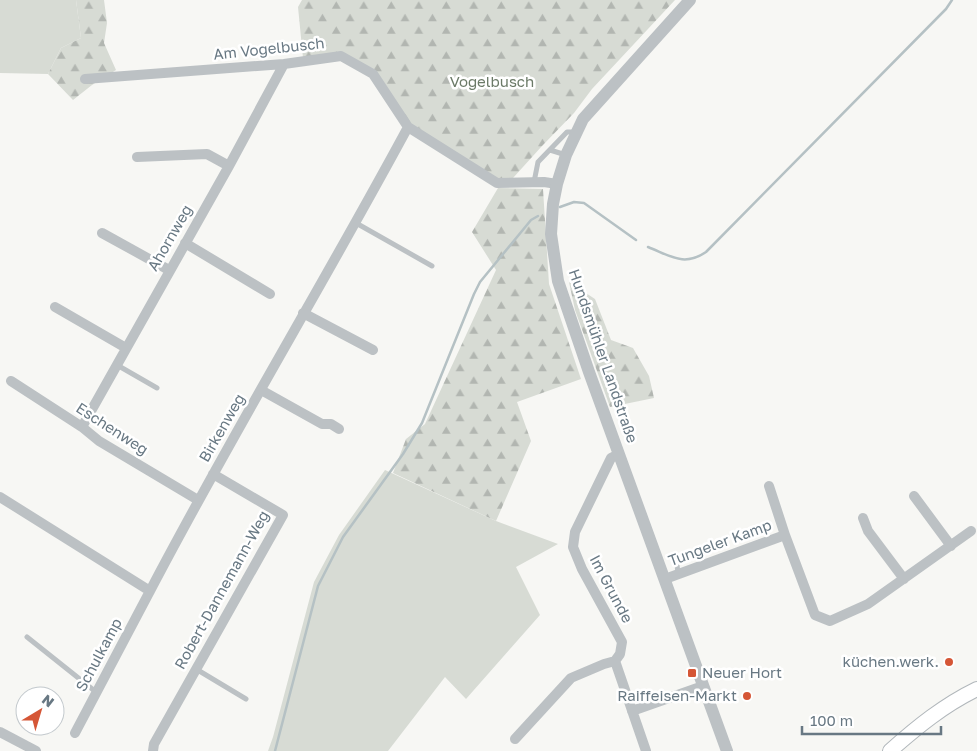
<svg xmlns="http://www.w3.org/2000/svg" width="977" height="751" font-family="'Golos Text',sans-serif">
	<defs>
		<pattern id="forest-firs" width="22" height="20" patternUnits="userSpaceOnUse" patternTransform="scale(1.25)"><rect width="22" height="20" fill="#d7dbd4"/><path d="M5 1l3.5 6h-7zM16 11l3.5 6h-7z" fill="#b2b6b1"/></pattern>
	</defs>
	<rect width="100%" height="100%" fill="#f7f7f4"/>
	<!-- grass -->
	<path fill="#d7dbd4" d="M 0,0 L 76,0 L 81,38 L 61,48 L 48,74 L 0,73 Z
		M 385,470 L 496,521 L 558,544 L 516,567 L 540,615 L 466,699 L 445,677 L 388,751 L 268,751 L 273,737 L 314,582 L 339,535 Z"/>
	<!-- forest -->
	<path fill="url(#forest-firs)" d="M 76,0 L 104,0 L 107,23 L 104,43 L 116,70 L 92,85 L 73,100 L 48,74 L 61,48 L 81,38 Z
		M 302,0 L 675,0 L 592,89 L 574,113 L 542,146 L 513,178 L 497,179 L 413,129 L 374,73 L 343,54 L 303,58 L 298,7 Z
		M 498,188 L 543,189 L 549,284 L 581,379 L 517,402 L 531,441 L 496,521 L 393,473 L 406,439 L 425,424 L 496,270 L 472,232 Z
		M 569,282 L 595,299 L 611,340 L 633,348 L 649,376 L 654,398 L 610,407 L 575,310 Z"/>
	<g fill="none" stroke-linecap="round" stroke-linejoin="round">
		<!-- stream -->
		<path stroke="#b5c1c4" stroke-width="2.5" d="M 560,207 L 574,202 L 584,203 L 636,240
			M 648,247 C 671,256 684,267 706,252 L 946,9 L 952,0
			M 275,751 L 318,586 L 343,537 L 403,454 L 422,423 L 474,294 L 480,282 L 531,220 L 538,216"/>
		<defs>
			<path id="secondary" d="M 890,751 C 917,727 944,705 977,689"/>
		</defs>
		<!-- secondary casing -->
		<use href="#secondary" stroke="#b1b7bb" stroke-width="16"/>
		<!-- service -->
		<path stroke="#bcc1c4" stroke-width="5" d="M 550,150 L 566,155
			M 534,182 L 538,162 L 567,132 L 575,132
			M 356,223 L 432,266
			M 117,365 L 157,388
			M 677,565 L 678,573
			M 27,637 L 96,692
			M 196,669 L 246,699"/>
		<!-- minor -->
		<path stroke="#bcc1c4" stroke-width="10" d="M 85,79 L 284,64 L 341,56 L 373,74 L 408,127 L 497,183 L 544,182 L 557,184
			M 137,157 L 207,154 L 229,166
			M 102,233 L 169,270
			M 185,243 L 270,294
			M 55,307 L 126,348
			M 303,313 L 373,350
			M 11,381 L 82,427 L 99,441 L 198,500
			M 261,390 L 322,424 L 331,424 L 339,429
			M 82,427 L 229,166 L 284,64
			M 769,486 L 785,535
			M 914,496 L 951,546
			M 0,497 L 150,591 C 232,434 324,283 408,127
			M 863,518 L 868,531 L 904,579
			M 665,579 L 785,535 L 815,615 L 830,621 L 868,604 L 971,531
			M 615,661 L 620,654 L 622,642 L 582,569 L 573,547 L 575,532 L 611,458 L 619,454
			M 632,711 L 703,686
			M 0,732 L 36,751
			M 75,733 L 150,591
			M 515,739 L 571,678 L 604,664 L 615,661 L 646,751
			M 153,751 L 154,744 L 283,515 L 213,474"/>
		<!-- tertiary -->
		<path stroke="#bcc1c4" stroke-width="12" d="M 690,0 L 583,119 L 566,155 L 557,184 L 553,204 L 551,234 L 558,281 L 589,372 L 727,751"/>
		<!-- secondary -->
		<use href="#secondary" stroke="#fff" stroke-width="14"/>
	</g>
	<!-- markers -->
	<g fill="#d55636" stroke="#fff" stroke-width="2">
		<circle cx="949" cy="662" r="5"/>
		<rect x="687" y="668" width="10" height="10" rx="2.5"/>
		<circle cx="747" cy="696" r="5"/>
	</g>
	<g text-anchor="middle" stroke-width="5" stroke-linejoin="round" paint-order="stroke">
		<!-- street labels -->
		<g font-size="15" fill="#687883" stroke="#fff">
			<text transform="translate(269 49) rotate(-6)" y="5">Am Vogelbusch</text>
			<text transform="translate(170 238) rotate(-60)" y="5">Ahornweg</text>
			<text transform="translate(603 356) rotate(71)" y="5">Hundsmühler Landstraße</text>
			<text transform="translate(222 428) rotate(-60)" y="5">Birkenweg</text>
			<text transform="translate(112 429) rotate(33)" y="5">Eschenweg</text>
			<text transform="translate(720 543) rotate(-20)" y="5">Tungeler Kamp</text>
			<text transform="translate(611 589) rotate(62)" y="5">Im Grunde</text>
			<text transform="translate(222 590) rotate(-61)" y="5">Robert-Dannemann-Weg</text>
			<text transform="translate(99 655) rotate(-62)" y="5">Schulkamp</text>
		</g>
		<!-- park labels -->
		<g font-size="15" fill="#6b7a67" stroke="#fff">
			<text x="492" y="87">Vogelbusch</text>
		</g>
		<!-- poi labels -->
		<g font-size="15" fill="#687883" stroke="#fff" text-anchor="end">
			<text x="939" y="667">küchen.werk.</text>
			<text x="702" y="678" text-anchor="start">Neuer Hort</text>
			<text x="737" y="701">Raiffeisen-Markt</text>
		</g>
	</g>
	<!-- north arrow -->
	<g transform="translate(40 711) rotate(38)"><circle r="24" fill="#ffffff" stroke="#c3c9cd"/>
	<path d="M0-4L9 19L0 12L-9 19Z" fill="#d55636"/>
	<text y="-8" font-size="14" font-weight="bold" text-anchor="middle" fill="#687883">N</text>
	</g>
	<!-- scale -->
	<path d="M802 726v8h139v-8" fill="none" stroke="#687883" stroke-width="2.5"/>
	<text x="810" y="726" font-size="15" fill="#687883" stroke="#ffffff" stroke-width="4" paint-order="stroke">100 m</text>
</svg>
